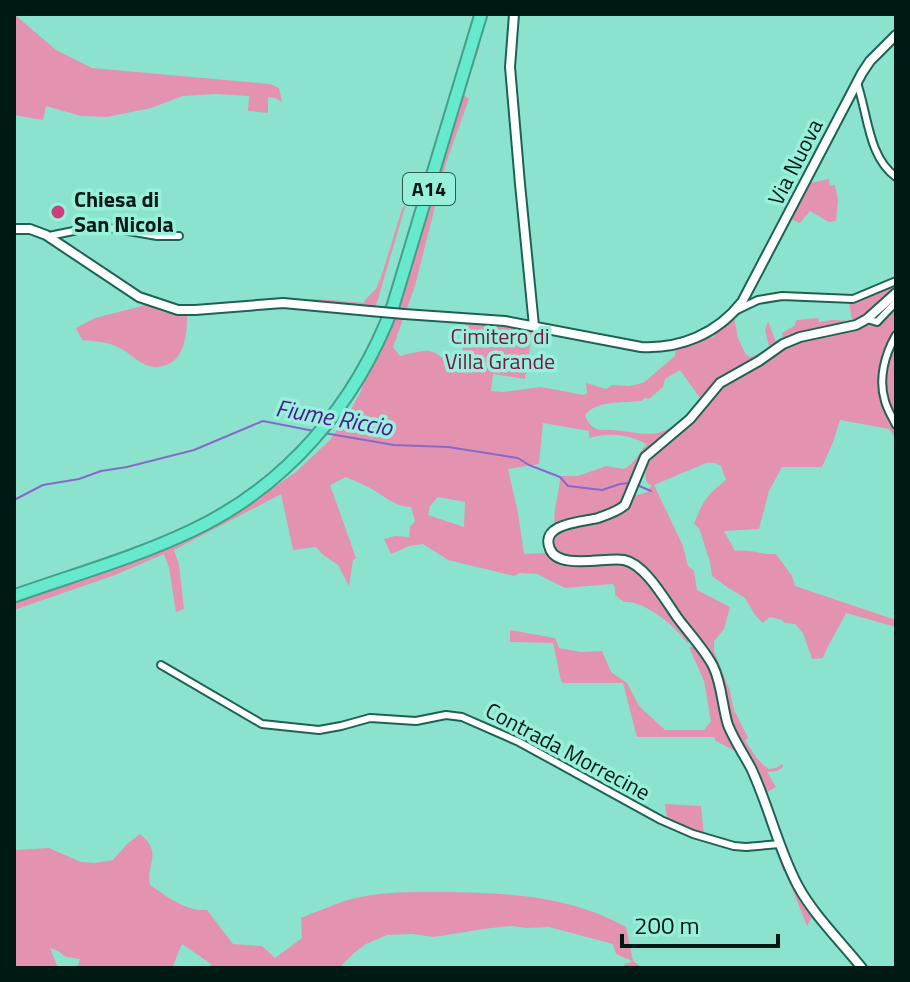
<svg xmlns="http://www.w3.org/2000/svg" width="910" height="982" font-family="'Titillium Web',sans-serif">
	<rect width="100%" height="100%" fill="#8be3ce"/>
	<!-- green -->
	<path fill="#e393af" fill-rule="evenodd" d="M 14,14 L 56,50 L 92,68 L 270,84 L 279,88 L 282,102 L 275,98 L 268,97 L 268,113 L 248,111 L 249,96 L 216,94 L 183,96 L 151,108 L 107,117 L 81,116 L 46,106 L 43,120 L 14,115 Z
		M 477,44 L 480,46 L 463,94 L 469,99 L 446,163 L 415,286 L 393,347 L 400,356 C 407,354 424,350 430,351 C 436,352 442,359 449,361 L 451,365 L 461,365 L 466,320 L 533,327 L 525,379 L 493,374 L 491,391 L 503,392 L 541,387 L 584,395 L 587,393 L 586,383 L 606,389 L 612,385 L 629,386 L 643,383 L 675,356 L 676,348 L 704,337 L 713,337 L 720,327 L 734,317 L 738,338 L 746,355 L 750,357 L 764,352 L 769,347 L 765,330 L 768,321 L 777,345 L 766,353 L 721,379 L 699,407 L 645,452 L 637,465 L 627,495 L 619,508 L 552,530 L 552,557 L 625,563 L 642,571 L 693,641 L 687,643 C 676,626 644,600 624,602 L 615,595 L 615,587 L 613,584 L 565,588 L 537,574 L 520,573 L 514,576 L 448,560 L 423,544 L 409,546 L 391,554 L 384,539 L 395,536 L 409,537 L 410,527 L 415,521 L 411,507 C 395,507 383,495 370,488 C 363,484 354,481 346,477 L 330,485 L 356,558 L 353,560 L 349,586 L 338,565 L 322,554 L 316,547 L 293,550 L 281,494 L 174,550 L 179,565 L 184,609 L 176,612 L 169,568 L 164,554 L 115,575 L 14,610 L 14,601 L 202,531 L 258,498 L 296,472 L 330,440 L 350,411 L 361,391 L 364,379 L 385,340 L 402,295 ZM 680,370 L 700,398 C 690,410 676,428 661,432 C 647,437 625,430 610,430 C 605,429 601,431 597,429 C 590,427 587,420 585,415 C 597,400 623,403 641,401 L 645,398 L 649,399 L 663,387 L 665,379 ZM 543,423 L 589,431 L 589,438 C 609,432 628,434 647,444 C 639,452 635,464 624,469 L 606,466 L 578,476 L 560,476 C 560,493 552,510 555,527 C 543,532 544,541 545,553 L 524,554 L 518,513 L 508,469 L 539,464 ZM 438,497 L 465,502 L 464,527 L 428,515 L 430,506 Z
		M 829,179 L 830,186 L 835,185 L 838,200 L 836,221 L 829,222 L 810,211 L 800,223 L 788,218 L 806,184 Z
		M 406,204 L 375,309 L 295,302 C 315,296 343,302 364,303 L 365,300 L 376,289 L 382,274 L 402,209 Z
		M 896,282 L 894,289 L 862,318 L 873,325 L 880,323 L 896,305 L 896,439 L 889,429 L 840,420 L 833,442 L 822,467 L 782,467 L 769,491 L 759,529 L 724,531 L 735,551 C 752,549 760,555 776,554 L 792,576 L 795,586 L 896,620 L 896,627 L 846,613 C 839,628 829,642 823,658 L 812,659 L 803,633 L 795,624 L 785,623 L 782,620 L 770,617 L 763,623 L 755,615 L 745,598 L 727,587 L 712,576 L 710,562 L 699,528 L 694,524 C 702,502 707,495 726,480 L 721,466 L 715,463 L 706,463 L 654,485 L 683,546 L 688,566 L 694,571 L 697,590 L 730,607 L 724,629 L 714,641 L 714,651 L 730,691 L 734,710 L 748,738 L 745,740 C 752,751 758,762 769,769 L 776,768 L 782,764 L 783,767 L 777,771 L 767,772 L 776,787 L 764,794 L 734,734 L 717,670 L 640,566 L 560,556 C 552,546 552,541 559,530 L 601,519 L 631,497 L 647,492 L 652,485 L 648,484 C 641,473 650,460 657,451 L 718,389 L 784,347 L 782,333 L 794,326 L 797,320 L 818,318 L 819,322 L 832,320 L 852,321 L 849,301 L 860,299 Z
		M 146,305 L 163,312 L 187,316 C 187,333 185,359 166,365 C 164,366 155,368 153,367 C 140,365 130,353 120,348 C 108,342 95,341 82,340 L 76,328 L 95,318 Z
		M 510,630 L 555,638 L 559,648 L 581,652 L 602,651 L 611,672 L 627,683 L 639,706 L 665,730 L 704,730 L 711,721 L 704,681 L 689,647 L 696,647 L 714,676 L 739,753 L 716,741 L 714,737 L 637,737 L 623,683 L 563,683 L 561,681 L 553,643 L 510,642 Z
		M 665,804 L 701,806 L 704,835 L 667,820 Z
		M 140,834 C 164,853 145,866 150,885 C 168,897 184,911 207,910 L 233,944 L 262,946 L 275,958 L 302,938 L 301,918 C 316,912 332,905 348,900 C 379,891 413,892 446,892 C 509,893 570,896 626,927 L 633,961 L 643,968 L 625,968 L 624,965 L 632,961 L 616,954 L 613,944 L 549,927 L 527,928 L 511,926 L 483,929 L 434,937 L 412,934 L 387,935 L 366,944 L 354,953 L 339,968 L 210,968 L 211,964 L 182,944 L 172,968 L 77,968 L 80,959 L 66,957 L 58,951 L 50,948 L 58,968 L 17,968 L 14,964 L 14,850 L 49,848 L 81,862 L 95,863 L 113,860 L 127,844 Z
		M 779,850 L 814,913 L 807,926 L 785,871 L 783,871 L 777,852 Z"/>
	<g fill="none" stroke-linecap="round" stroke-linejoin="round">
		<!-- stream -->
		<path stroke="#8968cb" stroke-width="2" d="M 324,433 L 394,445 L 448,447 L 518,458 L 529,465 L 560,477 L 568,486 L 602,490 L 620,484 L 631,483
			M 637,485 L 651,491
			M 14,500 L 43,485 L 79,479 L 101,471 L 127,467 L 194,450 L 263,421 L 314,431"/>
		<defs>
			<path id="minor" d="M 857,83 C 868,114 868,157 896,177
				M 49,236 L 93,227 L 117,229 L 157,236 L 179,236
				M 737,310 L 758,300 L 782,296 L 853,299 L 896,281
				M 867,319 L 877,322 L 896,302
				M 896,335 C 885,354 878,379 885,401 C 887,409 892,417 896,425
				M 161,665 L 262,724 L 319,730 L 341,726 L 370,718 L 416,721 L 446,715 L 462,717 L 519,742 L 661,820 L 693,834 L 734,846 L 746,847 L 780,844"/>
			<path id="tertiary" d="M 514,14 L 510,67 L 520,184 L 534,326
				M 14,229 L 30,229 L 46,235 L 139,297 L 178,310 L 195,310 L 283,303 L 370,311
				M 404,314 L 505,321 L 641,347 C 680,349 717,334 742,302 L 862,73 L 870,61 L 896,35
				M 862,968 C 842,943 813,914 798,886 C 778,849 769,806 751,768 C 743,753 734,740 728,725 C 722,706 722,684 713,666 C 705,650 688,632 677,617 C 665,600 645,564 624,560 C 606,557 558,570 550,549 C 539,523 583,522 598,518 C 607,515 618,511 625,505 L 645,457 L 690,419 L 720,383 L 759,361 L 783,344 L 800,337 L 856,325 L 867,319 L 896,293"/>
			<path id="motorway" d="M 14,596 C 73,575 134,558 191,531 C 287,486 356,404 393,306 L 481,14"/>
		</defs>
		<!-- minor casing -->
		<use href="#minor" stroke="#1c6356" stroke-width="10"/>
		<!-- tertiary casing -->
		<use href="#tertiary" stroke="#1c6356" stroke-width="12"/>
		<!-- motorway casing -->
		<use href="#motorway" stroke="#43a08c" stroke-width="15"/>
		<!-- minor -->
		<use href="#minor" stroke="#fff" stroke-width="6"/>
		<!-- tertiary -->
		<use href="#tertiary" stroke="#fff" stroke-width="8"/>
		<!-- motorway -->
		<use href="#motorway" stroke="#67e9cd" stroke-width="11"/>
		<defs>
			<path id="tertiary-bridge" d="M 370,311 L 404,314"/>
		</defs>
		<!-- tertiary-bridge casing -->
		<use href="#tertiary-bridge" stroke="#1c6356" stroke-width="12" stroke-linecap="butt"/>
		<!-- tertiary-bridge -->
		<use href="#tertiary-bridge" stroke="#fff" stroke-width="8"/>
	</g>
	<!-- markers -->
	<circle fill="#c9407d" stroke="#98f0db" stroke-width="3" cx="58" cy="212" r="8"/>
	<g text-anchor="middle" stroke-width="7" stroke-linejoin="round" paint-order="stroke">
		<!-- shield labels -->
		<rect fill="#98f0db" stroke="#2e5a50" stroke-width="2" x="403" y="173" width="52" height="32" rx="6"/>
		<g font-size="20" font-weight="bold" fill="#001914">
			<text x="429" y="196">A14</text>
		</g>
		<!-- street labels -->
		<g font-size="22" fill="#001914" stroke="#98f0db">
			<text transform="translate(795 162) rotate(-63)" y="8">Via Nuova</text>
			<text transform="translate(568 751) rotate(28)" y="8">Contrada Morrecine</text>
		</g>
		<!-- poi labels -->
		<g font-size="22" font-weight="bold" fill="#001914" stroke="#98f0db" text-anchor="start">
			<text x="74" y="207">Chiesa di<tspan x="74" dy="25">San Nicola</tspan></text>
		</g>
		<!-- park labels -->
		<g font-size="22" fill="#7b1446" stroke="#98f0db">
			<text x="500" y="344">Cimitero di<tspan x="500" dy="25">Villa Grande</tspan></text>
		</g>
		<!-- water labels -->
		<g font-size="24" font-style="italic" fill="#4e178f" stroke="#98f0db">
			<text transform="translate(334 418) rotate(10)" y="8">Fiume Riccio</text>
		</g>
	</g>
	<!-- border -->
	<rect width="910" height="982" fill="none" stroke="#001914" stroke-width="32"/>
	<!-- scale -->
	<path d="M622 934v12h156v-12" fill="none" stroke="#001914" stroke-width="4"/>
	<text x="634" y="934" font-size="24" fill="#001914" stroke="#98f0db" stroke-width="6" paint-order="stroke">200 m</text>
</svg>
